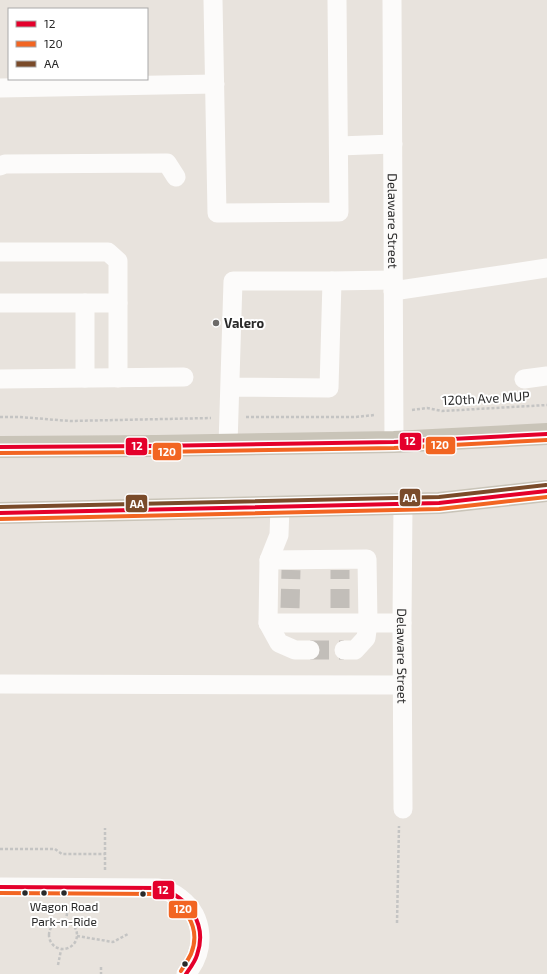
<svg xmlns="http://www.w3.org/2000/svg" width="547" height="974" font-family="'Exo 2',sans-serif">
	<rect width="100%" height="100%" fill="#e8e3dd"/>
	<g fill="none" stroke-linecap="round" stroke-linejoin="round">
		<!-- minor-tunnel -->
		<path stroke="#c2beb9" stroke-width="19" stroke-dasharray="19 10" stroke-linecap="butt" d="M 290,608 L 291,570
			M 340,608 L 340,570
			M 310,650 L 344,650"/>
		<!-- path -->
		<path stroke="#c4c4c3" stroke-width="2.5" stroke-dasharray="3 2" stroke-linecap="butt" d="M 412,410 L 427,408 L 442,411 L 547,405
			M 0,417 L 20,417 L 70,421 L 211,418
			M 246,417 L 355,417 L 375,415
			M 0,849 L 55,849 L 62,854 L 105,854
			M 105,870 L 105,828
			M49 935a14 14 0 1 1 28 0a14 14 0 1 1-28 0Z
			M 66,921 L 68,906
			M 397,923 L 399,826
			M 77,936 L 113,942 L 128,934
			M 58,965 L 61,950
			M 101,967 L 101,974"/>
		<!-- minor -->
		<g stroke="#fcfbfa" stroke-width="19">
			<path d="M 213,0 L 217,213 L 339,212 L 337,0"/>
			<path id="s1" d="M 392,0 L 394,442"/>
			<path d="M 0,88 L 215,84"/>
			<path d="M 339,146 L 393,144"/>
			<path d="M 0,166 L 5,164 L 167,163 L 176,177"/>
			<path d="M 0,252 L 108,252 L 118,261 L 118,378"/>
			<path d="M 332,281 L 393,280"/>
			<path d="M 393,291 L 547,268"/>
			<path d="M 0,303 L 118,303"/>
			<path d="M 85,303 L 85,378"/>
			<path d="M 0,379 L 184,377"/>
			<path d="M 524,379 L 547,376"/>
			<path d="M 228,445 L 233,281 L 332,281 L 329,388 L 230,387"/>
			<path id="s2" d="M 403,504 L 402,623 L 403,809"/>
			<path d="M 280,507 L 279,535 L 269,560 L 268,623 L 402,623"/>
			<path d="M 269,560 L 367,559 L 368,623 L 366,638 L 355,650 L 344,650"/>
			<path d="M 268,623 L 279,643 L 295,650 L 310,650"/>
			<path d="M 0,684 L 402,685"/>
			<path d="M 0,887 L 158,888 C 166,890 174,893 180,898 C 205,917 206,951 186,974"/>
		</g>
		<!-- major -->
		<path stroke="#c9c4b8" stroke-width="22" d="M 0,447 L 156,446 L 394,442 L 547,434
			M 0,513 L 439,503 L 547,491"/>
		<defs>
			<path id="bus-1" d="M 0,447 L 156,446 L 394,442 L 547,434
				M 0,513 L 439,503 L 547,491
				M 0,887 L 158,888 C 188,896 208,924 197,955 C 195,962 190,968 186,974"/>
			<path id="bus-2" d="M 0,453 L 156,452 L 394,448 L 547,440
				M 0,519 L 439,509 L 547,497
				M 0,893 L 157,894 C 184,901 202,927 191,954 C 188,960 185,965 181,971"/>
			<path id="bus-3" d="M 0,507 L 439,497 L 546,485"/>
		</defs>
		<!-- bus-1 casing -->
		<use href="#bus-1" stroke="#fff" stroke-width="7"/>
		<!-- bus-2 casing -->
		<use href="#bus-2" stroke="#fff" stroke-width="7"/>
		<!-- bus-3 casing -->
		<use href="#bus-3" stroke="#fff" stroke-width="7"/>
		<!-- bus-1 -->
		<use href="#bus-1" stroke="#e4002b" stroke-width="4"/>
		<!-- bus-2 -->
		<use href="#bus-2" stroke="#f26522" stroke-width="4"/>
		<!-- bus-3 -->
		<use href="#bus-3" stroke="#7a4b2a" stroke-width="4"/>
	</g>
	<!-- markers -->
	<circle fill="#6c6a68" stroke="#fff" stroke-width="1.5" cx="216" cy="323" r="4"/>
	<g fill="#292929" stroke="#fff" stroke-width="1.5">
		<circle cx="25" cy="893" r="3.5"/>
		<circle cx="44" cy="893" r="3.5"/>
		<circle cx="64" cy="893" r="3.5"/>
		<circle cx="143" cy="894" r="3.5"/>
		<circle cx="185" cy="964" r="3.5"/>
	</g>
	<g text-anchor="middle" stroke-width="4" stroke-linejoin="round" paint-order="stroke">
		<!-- bus labels -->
		<g font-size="12" fill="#292929" stroke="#fff">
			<text x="64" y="911">Wagon Road<tspan x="64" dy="15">Park-n-Ride</tspan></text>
		</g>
		<!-- street labels -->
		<g font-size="13" fill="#292929" stroke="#fff">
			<text dy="5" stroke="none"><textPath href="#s1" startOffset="221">Delaware Street</textPath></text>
			<text transform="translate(486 398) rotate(-3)" y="5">120th Ave MUP</text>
			<text dy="5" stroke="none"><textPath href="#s2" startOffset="152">Delaware Street</textPath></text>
		</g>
		<!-- poi labels -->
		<g font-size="13" font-weight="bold" fill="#292929" stroke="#fff" text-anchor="start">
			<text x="224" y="328">Valero</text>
		</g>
	</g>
	<g stroke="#fff" stroke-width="1.5">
		<rect x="399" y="432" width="23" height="19" rx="4" fill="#e4002b"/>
		<rect x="425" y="436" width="31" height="19" rx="4" fill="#f26522"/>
		<rect x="125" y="437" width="23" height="19" rx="4" fill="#e4002b"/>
		<rect x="152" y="442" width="30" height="19" rx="4" fill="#f26522"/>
		<rect x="399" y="488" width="22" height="19" rx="4" fill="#7a4b2a"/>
		<rect x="125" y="494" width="23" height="19" rx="4" fill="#7a4b2a"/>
		<rect x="152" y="880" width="23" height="20" rx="4" fill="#e4002b"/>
		<rect x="168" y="900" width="30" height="19" rx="4" fill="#f26522"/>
	</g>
	<g font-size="11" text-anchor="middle" font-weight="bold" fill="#fff">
		<text x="410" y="445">12</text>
		<text x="440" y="449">120</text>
		<text x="137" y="450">12</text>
		<text x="167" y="456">120</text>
		<text x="410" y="502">AA</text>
		<text x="137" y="508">AA</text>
		<text x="163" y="894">12</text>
		<text x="183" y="913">120</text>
	</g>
	<!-- legend -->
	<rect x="8" y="8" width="140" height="72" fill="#ffffff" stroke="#a9a9a9"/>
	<rect x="16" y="21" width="20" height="6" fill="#e4002b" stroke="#a9a9a9"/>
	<text x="44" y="28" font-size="12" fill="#292929">12</text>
	<rect x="16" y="41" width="20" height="6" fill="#f26522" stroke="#a9a9a9"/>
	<text x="44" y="48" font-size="12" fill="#292929">120</text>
	<rect x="16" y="61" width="20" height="6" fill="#7a4b2a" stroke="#a9a9a9"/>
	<text x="44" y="68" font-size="12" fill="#292929">AA</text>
</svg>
